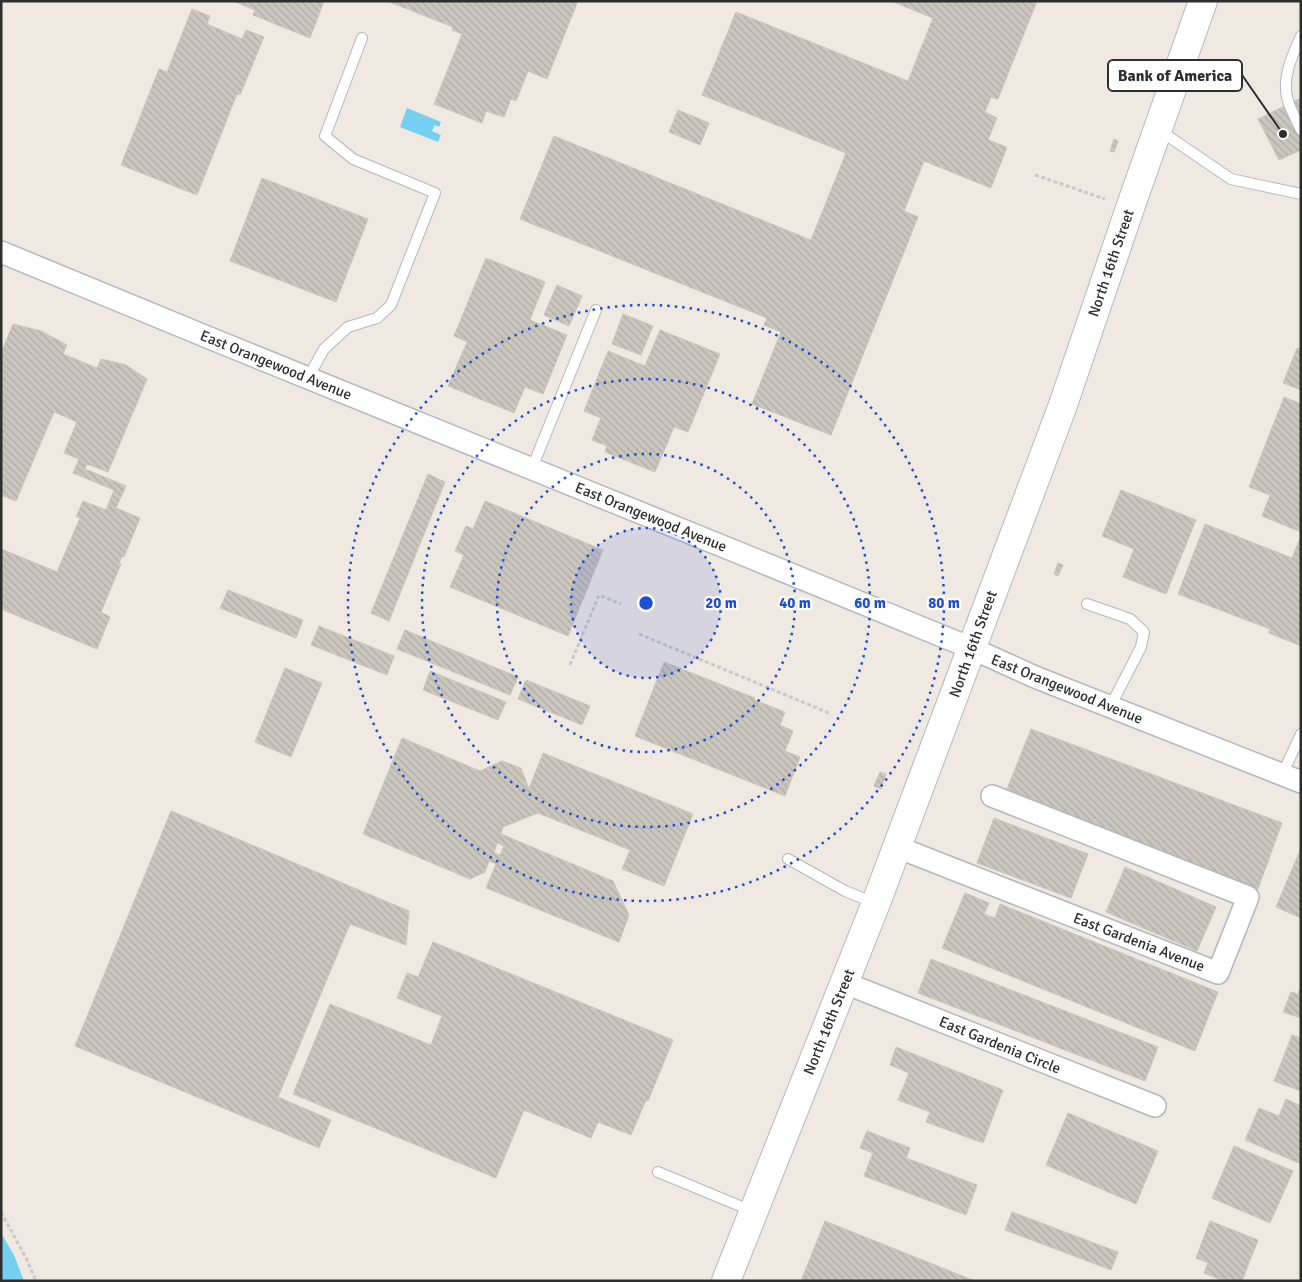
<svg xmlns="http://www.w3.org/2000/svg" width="1302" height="1282" font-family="Signika,sans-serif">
	<defs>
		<pattern id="building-back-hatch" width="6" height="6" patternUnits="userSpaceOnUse" patternTransform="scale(1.25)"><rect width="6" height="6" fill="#cbc7bf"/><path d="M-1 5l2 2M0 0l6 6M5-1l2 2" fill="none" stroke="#afaba4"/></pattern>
	</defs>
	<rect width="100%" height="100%" fill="#efe9e1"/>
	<!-- water -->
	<path fill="#75cff0" d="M 407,108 L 441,122 L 439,127 L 435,125 L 432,131 L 441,135 L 438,142 L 400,127 Z
		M 1,1233 L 14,1255 L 24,1281 L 1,1281 Z"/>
	<!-- building -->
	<path fill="url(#building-back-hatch)" stroke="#cbc5ba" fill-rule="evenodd" d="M 233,1 L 324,1 L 310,38 L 253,15 L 255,10 Z
		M 387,1 L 573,1 L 577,3 L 547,79 L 528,71 L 516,101 L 511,99 L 504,117 L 486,111 L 482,123 L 434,104 L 462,34 L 452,30 L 453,27 Z
		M 891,1 L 1037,1 L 998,99 L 991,97 L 985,112 L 997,118 L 988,140 L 1007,147 L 991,188 L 924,161 L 904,211 L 918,217 L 831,435 L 752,404 L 781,332 L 764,325 L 767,318 L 520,219 L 554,136 L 811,240 L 846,153 L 702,95 L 736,12 L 908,81 L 933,18 Z
		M 192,9 L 210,16 L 207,24 L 242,39 L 246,30 L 264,37 L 240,95 L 237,94 L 197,195 L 121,165 L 159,69 L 167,72 Z
		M 1301,98 L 1301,150 L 1279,160 L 1258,119 Z
		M 678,110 L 709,123 L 700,145 L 669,132 Z
		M 1114,139 L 1118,141 L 1114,152 L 1110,151 Z
		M 262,178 L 368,219 L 336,302 L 230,261 Z
		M 486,258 L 545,282 L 530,320 L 567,335 L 543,394 L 525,387 L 514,413 L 448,386 L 467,342 L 454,336 Z
		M 557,285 L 582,296 L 569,326 L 544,315 Z
		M 623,314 L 653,326 L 641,355 L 612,344 Z
		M 13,324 L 41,331 L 67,345 L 63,354 L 97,368 L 101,359 L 126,365 L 147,379 L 108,472 L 87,464 L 85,469 L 126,486 L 116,508 L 140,518 L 124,557 L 122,556 L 119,563 L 121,564 L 101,612 L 110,617 L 97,649 L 1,609 L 1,549 L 57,572 L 80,518 L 76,517 L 83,501 L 106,510 L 114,490 L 73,473 L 79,459 L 64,453 L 77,422 L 54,412 L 16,501 L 1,495 L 1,353 Z
		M 660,330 L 720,354 L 688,432 L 674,427 L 655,472 L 605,452 L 607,446 L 592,440 L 601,418 L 584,411 L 608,351 L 645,366 Z
		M 1297,348 L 1301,349 L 1301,390 L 1283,383 Z
		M 1284,397 L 1301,404 L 1301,532 L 1262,516 L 1270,495 L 1249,487 Z
		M 428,474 L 445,482 L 389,621 L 371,613 Z
		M 1121,490 L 1196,520 L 1166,594 L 1123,577 L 1134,549 L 1102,536 Z
		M 485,501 L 603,550 L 568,636 L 450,587 L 464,555 L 455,551 L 466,526 L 473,529 Z
		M 1205,524 L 1292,558 L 1301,536 L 1301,646 L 1269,633 L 1270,629 L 1178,594 Z
		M 1058,563 L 1063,565 L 1058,576 L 1054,574 Z
		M 228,590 L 303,620 L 296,638 L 220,608 Z
		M 319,626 L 394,656 L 387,675 L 311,645 Z
		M 405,630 L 518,677 L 510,695 L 397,649 Z
		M 664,662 L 755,698 L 754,700 L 785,712 L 780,725 L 793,731 L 785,751 L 800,757 L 785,796 L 635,736 Z
		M 285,668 L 322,683 L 291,757 L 255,742 Z
		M 430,671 L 506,702 L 498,720 L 423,690 Z
		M 526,680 L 590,706 L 582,725 L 518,699 Z
		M 1031,729 L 1282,823 L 1258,889 L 1007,789 Z
		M 402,738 L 480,771 L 502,761 L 521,768 L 529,789 L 543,753 L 693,814 L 664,886 L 622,869 L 630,850 L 538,813 L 503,827 L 501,834 L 613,881 L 629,915 L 619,942 L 486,888 L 496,864 L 489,861 L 485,872 L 470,879 L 363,834 ZM 497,843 L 504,846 L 500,855 L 494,853 Z
		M 880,772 L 886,774 L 881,789 L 874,786 Z
		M 171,811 L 409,911 L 406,945 L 350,924 L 278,1097 L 331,1120 L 319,1148 L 75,1046 Z
		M 994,818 L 1088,854 L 1071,898 L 977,863 Z
		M 1301,848 L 1301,918 L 1276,907 Z
		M 1125,867 L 1216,907 L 1197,951 L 1106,912 Z
		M 965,893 L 989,903 L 984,914 L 995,918 L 1000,904 L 1218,992 L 1195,1051 L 942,948 Z
		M 433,942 L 673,1040 L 648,1101 L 646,1100 L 631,1135 L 598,1122 L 591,1138 L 524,1110 L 496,1178 L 293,1094 L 330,1004 L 431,1045 L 442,1016 L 397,998 L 407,973 L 418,977 Z
		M 931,959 L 1158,1047 L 1145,1081 L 918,993 Z
		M 1301,986 L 1301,1018 L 1283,1012 L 1291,992 L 1298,994 Z
		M 1292,1035 L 1301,1038 L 1301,1091 L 1274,1081 Z
		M 896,1047 L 1003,1090 L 983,1143 L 926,1122 L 930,1112 L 898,1100 L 909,1073 L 890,1065 Z
		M 1286,1099 L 1301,1106 L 1301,1164 L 1245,1140 L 1259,1108 L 1279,1116 Z
		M 1068,1113 L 1158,1151 L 1136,1204 L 1046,1165 Z
		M 867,1131 L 910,1148 L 906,1158 L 977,1185 L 966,1215 L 864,1176 L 873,1153 L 860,1148 Z
		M 1234,1146 L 1293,1171 L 1270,1223 L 1212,1198 Z
		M 1012,1212 L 1118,1252 L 1111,1270 L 1005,1230 Z
		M 825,1221 L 975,1281 L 801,1281 Z
		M 1210,1221 L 1258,1240 L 1242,1281 L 1224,1281 L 1204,1273 L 1208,1263 L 1196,1258 Z"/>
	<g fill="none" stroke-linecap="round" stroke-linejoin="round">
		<defs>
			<path id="service" d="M 1301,36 C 1292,56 1281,79 1288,101 C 1291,111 1297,121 1301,130
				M 1159,130 L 1231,179 L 1301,194
				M 308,378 L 324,349 L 348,327 L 377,318 L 391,305 L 435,193 L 353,159 L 325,136 L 362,38
				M 532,468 L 596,310
				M 1087,604 L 1130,619 L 1144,632 L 1141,647 L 1110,707
				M 1282,775 L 1301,734
				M 788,859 L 845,891 L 875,903
				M 658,1172 L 752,1211"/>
			<path id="minor" d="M 1,252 L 212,339 L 759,561 L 971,648 L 1035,677 L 1301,782
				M 897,847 L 1218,973 L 1248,897 L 992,796
				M 845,983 L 1155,1106"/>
			<path id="secondary" d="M 726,1281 L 876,903 L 1063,405 L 1130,208 L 1203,1"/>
		</defs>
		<!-- service casing -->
		<use href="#service" stroke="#b4b7c1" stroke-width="12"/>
		<!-- minor casing -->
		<use href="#minor" stroke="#b4b7c1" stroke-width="24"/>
		<!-- secondary casing -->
		<use href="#secondary" stroke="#b4b7c1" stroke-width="30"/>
		<!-- path -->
		<path stroke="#c9c9c9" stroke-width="3" stroke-dasharray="4 2.5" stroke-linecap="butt" d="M 1035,175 L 1105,199
			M 639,634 L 829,713
			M 570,665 L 599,595 L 621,604
			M 1,1212 L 26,1258 L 36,1281"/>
		<!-- service -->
		<use href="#service" stroke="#fff" stroke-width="10"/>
		<!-- minor -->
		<use href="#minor" stroke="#fff" stroke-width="21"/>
		<!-- secondary -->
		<use href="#secondary" stroke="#fff" stroke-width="28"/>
	</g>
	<!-- distance rings -->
	<circle cx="646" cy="603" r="75" fill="#1d4ed8" fill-opacity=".12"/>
	<g fill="none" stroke="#1d4ed8" stroke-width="2.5" stroke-dasharray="2.5 5">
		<circle cx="646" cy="603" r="75"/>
		<circle cx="646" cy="603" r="149"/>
		<circle cx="646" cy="603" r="224"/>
		<circle cx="646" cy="603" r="298"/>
	</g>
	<g text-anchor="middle" stroke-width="4.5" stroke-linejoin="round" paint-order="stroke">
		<!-- street labels -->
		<g font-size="15" fill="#2e2e2e" stroke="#fff">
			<text transform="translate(1111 263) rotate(-71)" y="5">North 16th Street</text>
			<text transform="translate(276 365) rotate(22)" y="5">East Orangewood Avenue</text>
			<text transform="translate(651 517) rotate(22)" y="5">East Orangewood Avenue</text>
			<text transform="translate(973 644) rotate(-70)" y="5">North 16th Street</text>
			<text transform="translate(1067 689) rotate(22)" y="5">East Orangewood Avenue</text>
			<text transform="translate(1139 942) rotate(21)" y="5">East Gardenia Avenue</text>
			<text transform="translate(829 1022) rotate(-68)" y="5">North 16th Street</text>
			<text transform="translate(1000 1045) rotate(22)" y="5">East Gardenia Circle</text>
		</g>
	</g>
	<circle cx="646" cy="603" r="8" fill="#1d4ed8" stroke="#fff" stroke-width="2.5"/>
	<g font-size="15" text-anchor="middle" font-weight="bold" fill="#1d4ed8" stroke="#fff" stroke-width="4.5" stroke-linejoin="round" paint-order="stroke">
		<text x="721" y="608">20 m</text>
		<text x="795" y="608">40 m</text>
		<text x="870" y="608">60 m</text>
		<text x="944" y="608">80 m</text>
	</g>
	<!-- callouts -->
	<path fill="none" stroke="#2e2e2e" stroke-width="2" d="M1283 134L1242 75"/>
	<circle fill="#2e2e2e" stroke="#fff" stroke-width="2" cx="1283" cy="134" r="5"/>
	<rect fill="#fff" stroke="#2e2e2e" stroke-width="2" x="1108" y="60" width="134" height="31" rx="5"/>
	<g font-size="16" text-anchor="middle" font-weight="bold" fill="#2e2e2e">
		<text x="1175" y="81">Bank of America</text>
	</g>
	<!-- border -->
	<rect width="1302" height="1282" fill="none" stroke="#2e2e2e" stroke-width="5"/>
</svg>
